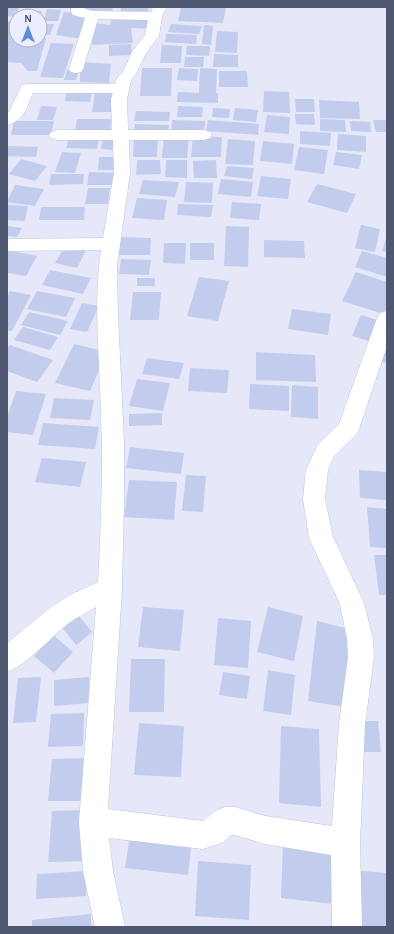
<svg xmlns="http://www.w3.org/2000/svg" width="394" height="934" font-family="'Alegreya Sans',sans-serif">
	<rect width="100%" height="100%" fill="#e7e7fa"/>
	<!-- building -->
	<path fill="#c2ccec" d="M 7,7 L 19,7 L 16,17 L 7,16 Z
		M 84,7 L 113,7 L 112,11 L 83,10 Z
		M 121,7 L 148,7 L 148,11 L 121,12 Z
		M 181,7 L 226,7 L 223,23 L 178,21 Z
		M 47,9 L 61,10 L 58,21 L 44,21 Z
		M 25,11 L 42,11 L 41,16 L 24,16 Z
		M 64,12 L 95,15 L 93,23 L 110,25 L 112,16 L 157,16 L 155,29 L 131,28 L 133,43 L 92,45 L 93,23 L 88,40 L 56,35 Z
		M 9,21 L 16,22 L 16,40 L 40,40 L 40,38 L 46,38 L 37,71 L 28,71 L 21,63 L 7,62 L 7,25 Z
		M 40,24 L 54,24 L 50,35 L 40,34 Z
		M 171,24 L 202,26 L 199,34 L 168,32 Z
		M 204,25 L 213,26 L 211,45 L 202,44 Z
		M 217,31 L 238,32 L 237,53 L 215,52 Z
		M 166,34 L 197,35 L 196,44 L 165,42 Z
		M 51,43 L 74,44 L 63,78 L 40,77 Z
		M 131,44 L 132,55 L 109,56 L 109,45 Z
		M 162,45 L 182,46 L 181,63 L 160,63 Z
		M 187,46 L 210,46 L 209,56 L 186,55 Z
		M 214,54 L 238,55 L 238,67 L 213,67 Z
		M 185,57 L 204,57 L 203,67 L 184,67 Z
		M 80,62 L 111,64 L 109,83 L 80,82 Z
		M 142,68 L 172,68 L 171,96 L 140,96 Z
		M 179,68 L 198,69 L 197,81 L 177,80 Z
		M 200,68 L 217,69 L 216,93 L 205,93 L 218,93 L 218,103 L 177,102 L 178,92 L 199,93 Z
		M 67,70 L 79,71 L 76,80 L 64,80 Z
		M 219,71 L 247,71 L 248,87 L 219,87 Z
		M 67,90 L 92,91 L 90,102 L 65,101 Z
		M 264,91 L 289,92 L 290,113 L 263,112 Z
		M 95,92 L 113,92 L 111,112 L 92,112 Z
		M 295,99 L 314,99 L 315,112 L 296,112 Z
		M 319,100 L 359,102 L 360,119 L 320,118 Z
		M 41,106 L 57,107 L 53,120 L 37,120 Z
		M 178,106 L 203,107 L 202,117 L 177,117 Z
		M 213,108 L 230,109 L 229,118 L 212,117 Z
		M 235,108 L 258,110 L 256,122 L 233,120 Z
		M 136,111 L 170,112 L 169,121 L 134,121 Z
		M 295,114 L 314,114 L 315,125 L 296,124 Z
		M 267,115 L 290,117 L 289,134 L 264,132 Z
		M 77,119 L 111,119 L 110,132 L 75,132 Z
		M 320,119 L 345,120 L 346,132 L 320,131 Z
		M 172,120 L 205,121 L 204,134 L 171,134 Z
		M 208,120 L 259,124 L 258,135 L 206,131 Z
		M 373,120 L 387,120 L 387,132 L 376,132 Z
		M 14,121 L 54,121 L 51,135 L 11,135 Z
		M 350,121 L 370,122 L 371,132 L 351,131 Z
		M 135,124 L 169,125 L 168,133 L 134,132 Z
		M 300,131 L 331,133 L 330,146 L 300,144 Z
		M 338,134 L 366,136 L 366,152 L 337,150 Z
		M 134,136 L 158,136 L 157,157 L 133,157 Z
		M 164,136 L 189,137 L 187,158 L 162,158 Z
		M 193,136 L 222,137 L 221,157 L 191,157 Z
		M 69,138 L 99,138 L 97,149 L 66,148 Z
		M 103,138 L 117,139 L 115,150 L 101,149 Z
		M 228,139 L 255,141 L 253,165 L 225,164 Z
		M 263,141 L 294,144 L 292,164 L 260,161 Z
		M 7,146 L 38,147 L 36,157 L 7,156 Z
		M 299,147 L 328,150 L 324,174 L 294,170 Z
		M 62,152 L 81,153 L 75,173 L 55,172 Z
		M 336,152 L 362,155 L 359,169 L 333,165 Z
		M 99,157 L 120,157 L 118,170 L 98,170 Z
		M 21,159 L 47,166 L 35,181 L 9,174 Z
		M 137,160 L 160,160 L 161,174 L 136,175 Z
		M 166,160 L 187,160 L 187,178 L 165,177 Z
		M 216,160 L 217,178 L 194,178 L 193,161 Z
		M 227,166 L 254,168 L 252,179 L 224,176 Z
		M 89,172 L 118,173 L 117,185 L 87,185 Z
		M 51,174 L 84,174 L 83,184 L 49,185 Z
		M 261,176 L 291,179 L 288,199 L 257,196 Z
		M 221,179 L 253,182 L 251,197 L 218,194 Z
		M 143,180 L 179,182 L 175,197 L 139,194 Z
		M 186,182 L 213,183 L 212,203 L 184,202 Z
		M 317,184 L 356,194 L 347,213 L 307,202 Z
		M 15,185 L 44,189 L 35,206 L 7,202 Z
		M 88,188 L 110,188 L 108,204 L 85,204 Z
		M 137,198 L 167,200 L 164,220 L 132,218 Z
		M 232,202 L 261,204 L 259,220 L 230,218 Z
		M 178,204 L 213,205 L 211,217 L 177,215 Z
		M 7,205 L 28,206 L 25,221 L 7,220 Z
		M 41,207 L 85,207 L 84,220 L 39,220 Z
		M 361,225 L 380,229 L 375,252 L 355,248 Z
		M 7,226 L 22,228 L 17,237 L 7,236 Z
		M 226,226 L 249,227 L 248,267 L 224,266 Z
		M 387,235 L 387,252 L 382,251 Z
		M 117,237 L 151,238 L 150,255 L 115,255 Z
		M 264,240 L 304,241 L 305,258 L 264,257 Z
		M 164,243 L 186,243 L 185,264 L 163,263 Z
		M 190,243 L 214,243 L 214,260 L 190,260 Z
		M 65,246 L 86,250 L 77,268 L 55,263 Z
		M 7,250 L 37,256 L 26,276 L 7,273 Z
		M 362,251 L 387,258 L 387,277 L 355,267 Z
		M 121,259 L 151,260 L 149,275 L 119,274 Z
		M 50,270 L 91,278 L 83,294 L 42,285 Z
		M 356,272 L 387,282 L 387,315 L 342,301 Z
		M 199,277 L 229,281 L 218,321 L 187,316 Z
		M 137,278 L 155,278 L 155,286 L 137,286 Z
		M 10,291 L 31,295 L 12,331 L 7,330 L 7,297 Z
		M 37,291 L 75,298 L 66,317 L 27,309 Z
		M 133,292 L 161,292 L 159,320 L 130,320 Z
		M 82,303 L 99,306 L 87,332 L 70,329 Z
		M 292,309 L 331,314 L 328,335 L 288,329 Z
		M 29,312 L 68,321 L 60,335 L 21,325 Z
		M 361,315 L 381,321 L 372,342 L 352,336 Z
		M 23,327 L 58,337 L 50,350 L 14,340 Z
		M 387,336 L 387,363 L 378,361 Z
		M 74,344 L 107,352 L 90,391 L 55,383 Z
		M 10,345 L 53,360 L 37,382 L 7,371 L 7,348 Z
		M 256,352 L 315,355 L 316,382 L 256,380 Z
		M 147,358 L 184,363 L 179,379 L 142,374 Z
		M 190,368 L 229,370 L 227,393 L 188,391 Z
		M 137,379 L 170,383 L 163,411 L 129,406 Z
		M 250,384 L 289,386 L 289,411 L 249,409 Z
		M 292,385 L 318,387 L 318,419 L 291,417 Z
		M 16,391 L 46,394 L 33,435 L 7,432 L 7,417 Z
		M 54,398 L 94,400 L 90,420 L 50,418 Z
		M 162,413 L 162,425 L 129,426 L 129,414 Z
		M 43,423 L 99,427 L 95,449 L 38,445 Z
		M 130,447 L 184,453 L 181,474 L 126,468 Z
		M 42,458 L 86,462 L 80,487 L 35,482 Z
		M 359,470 L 387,472 L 387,500 L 360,498 Z
		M 186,475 L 206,476 L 203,512 L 182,511 Z
		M 129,480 L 177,482 L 174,520 L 124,517 Z
		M 367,507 L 387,509 L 387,548 L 370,547 Z
		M 374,555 L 387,555 L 387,595 L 379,595 Z
		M 143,607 L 184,610 L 180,651 L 138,647 Z
		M 268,607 L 303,616 L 294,661 L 257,652 Z
		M 75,611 L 92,632 L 76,645 L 59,623 Z
		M 218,618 L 251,621 L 248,668 L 214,665 Z
		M 317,621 L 353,630 L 351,708 L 308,701 Z
		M 53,635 L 73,652 L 54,673 L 34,656 Z
		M 131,659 L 165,659 L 164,712 L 129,712 Z
		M 268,670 L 295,675 L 291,715 L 263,711 Z
		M 223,672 L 250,676 L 247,699 L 219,695 Z
		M 41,677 L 36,722 L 13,723 L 18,678 Z
		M 89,677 L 89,703 L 54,706 L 54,680 Z
		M 84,713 L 83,746 L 48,747 L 51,714 Z
		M 354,721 L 378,721 L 381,752 L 356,752 Z
		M 139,723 L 184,726 L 181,777 L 134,775 Z
		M 281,726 L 319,729 L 321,807 L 279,803 Z
		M 88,758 L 86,801 L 48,801 L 52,759 Z
		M 87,810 L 85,861 L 48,862 L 52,811 Z
		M 131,829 L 192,837 L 188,875 L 125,868 Z
		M 283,844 L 333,849 L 333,904 L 281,898 Z
		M 198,861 L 251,865 L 249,920 L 195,916 Z
		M 348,870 L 387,873 L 387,927 L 351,927 Z
		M 86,871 L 86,896 L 36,899 L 37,874 Z
		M 91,914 L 91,927 L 32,927 L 32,920 Z"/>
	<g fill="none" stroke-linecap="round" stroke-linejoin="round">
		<defs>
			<path id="street" d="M 71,7 L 85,7 L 85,9 L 93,11 L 151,12 L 153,7 L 167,7 L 162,16 L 159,36 L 146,53 L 136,74 L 131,80 L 127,99 L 128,130 L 204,130 L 210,132 L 212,135 L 210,138 L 204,140 L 129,140 L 130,173 L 117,266 L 118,316 L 124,442 L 124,504 L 122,589 L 108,809 L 203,821 L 215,811 L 225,807 L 235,807 L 265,816 L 332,826 L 339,724 L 348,657 L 347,639 L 340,604 L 309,538 L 303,499 L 306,470 L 318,444 L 339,424 L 377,318 L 380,313 L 387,311 L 387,346 L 359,429 L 356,435 L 334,456 L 328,470 L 325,499 L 333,537 L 364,603 L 373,639 L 374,657 L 365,724 L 360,843 L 362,927 L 332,927 L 331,855 L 265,844 L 235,835 L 231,835 L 222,843 L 203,849 L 109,838 L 113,871 L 125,927 L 95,927 L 83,871 L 79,822 L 96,607 C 87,612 77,617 69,623 C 48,639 31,662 7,672 L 7,643 L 51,607 L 70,595 L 98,582 C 101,526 103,471 101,415 C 100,362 93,302 101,250 L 7,251 L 7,239 L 103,238 L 114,173 L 113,140 L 57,140 L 51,138 L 49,135 L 51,132 L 57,130 L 112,130 L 111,99 L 113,93 L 33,93 C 27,107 24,121 7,125 L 7,113 L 9,112 L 22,85 L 27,84 L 115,84 L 117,78 L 123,72 L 132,52 L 145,35 L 148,20 L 98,19 L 83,69 L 81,72 L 76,73 L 71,72 L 69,69 L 85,18 L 73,15 L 71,12 Z"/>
		</defs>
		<!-- street casing -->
		<use href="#street" stroke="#c0c5da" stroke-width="1"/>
		<!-- street -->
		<use href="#street" fill="#fff" fill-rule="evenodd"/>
	</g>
	<!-- border -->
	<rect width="394" height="934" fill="none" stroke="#4e5870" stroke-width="16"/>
	<!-- north arrow -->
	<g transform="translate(28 28)"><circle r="19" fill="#ecedfd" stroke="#adb1c5"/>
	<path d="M0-3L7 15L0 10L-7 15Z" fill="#5a8fd5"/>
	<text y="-6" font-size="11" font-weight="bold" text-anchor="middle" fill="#4e5870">N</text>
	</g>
</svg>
